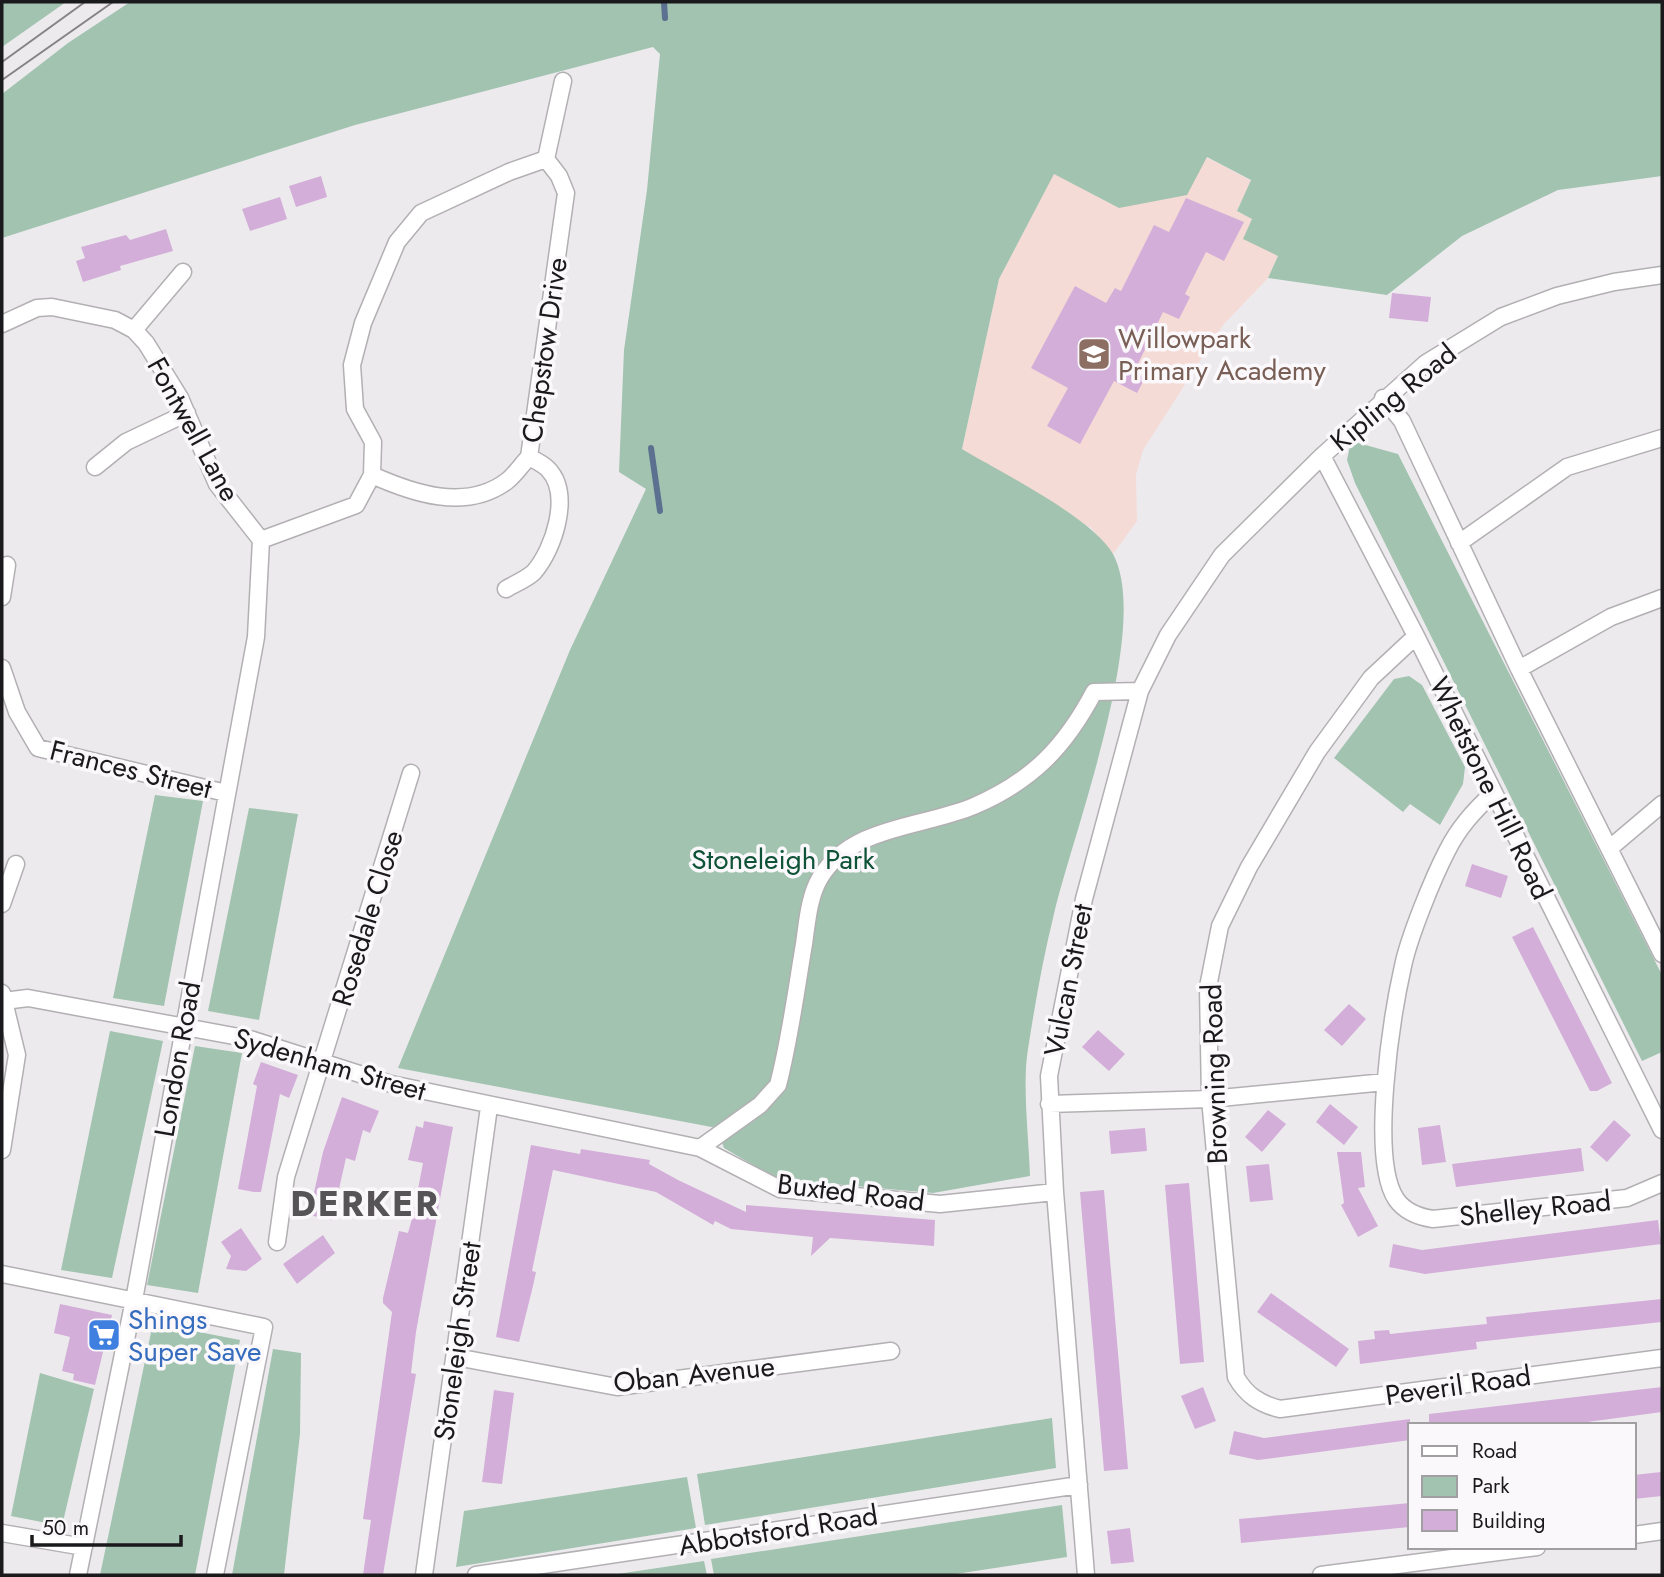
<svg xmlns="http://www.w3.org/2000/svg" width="1664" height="1577" font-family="Jost,sans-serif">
	<rect width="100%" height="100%" fill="#edeaee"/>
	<!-- education -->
	<path fill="#f5dbd6" d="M 1206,157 L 1252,181 L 1237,211 L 1253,219 L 1278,256 L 1268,278 L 1223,325 L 1143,450 L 1136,475 L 1137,521 L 1113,554 L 1091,528 L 962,449 L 999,279 L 1054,173 L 1119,208 Z"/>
	<!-- green -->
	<path fill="#a1c3b0" d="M 2,2 L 66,2 L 2,47 Z
		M 130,2 L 1662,2 L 1662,176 L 1558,190 L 1462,236 L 1387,295 L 1268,278 L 1278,256 L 1243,239 L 1252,219 L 1237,211 L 1251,180 L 1207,157 L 1187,195 L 1119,208 L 1054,174 L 999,279 L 962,449 C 1000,472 1093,518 1113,554 C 1152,626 1073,833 1054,914 C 1043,958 1035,1004 1028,1049 C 1022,1084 1029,1139 1030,1176 L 933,1193 L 777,1179 L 724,1148 L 717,1128 L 398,1068 L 570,650 L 646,489 L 619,472 L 624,350 L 647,190 L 660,54 L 653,47 L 355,125 L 2,238 L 2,94 L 68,43 Z
		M 1351,441 L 1398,454 L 1662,975 L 1662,1052 L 1642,1061 L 1355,483 L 1347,460 Z
		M 1409,676 L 1422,685 L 1465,767 L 1463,784 L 1440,825 L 1410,804 L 1403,812 L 1334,758 L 1394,679 Z
		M 155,795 L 203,801 L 164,1006 L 113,998 Z
		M 249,808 L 298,814 L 259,1020 L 208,1011 Z
		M 110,1031 L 163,1041 L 112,1278 L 61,1270 Z
		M 195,1046 L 242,1053 L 198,1293 L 147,1285 Z
		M 153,1323 L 240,1340 L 195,1575 L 100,1575 Z
		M 273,1349 L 301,1353 L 300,1434 L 284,1575 L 232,1575 Z
		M 40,1373 L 94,1389 L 62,1526 L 11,1516 Z
		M 1052,1418 L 1056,1468 L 705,1525 L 697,1474 Z
		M 687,1477 L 696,1528 L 456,1567 L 464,1511 Z
		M 1062,1505 L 1067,1557 L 949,1575 L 714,1575 L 711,1559 Z
		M 704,1561 L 707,1575 L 611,1575 Z"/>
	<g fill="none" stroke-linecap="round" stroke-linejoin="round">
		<!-- stream -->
		<path stroke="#5c708f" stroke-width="6" d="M 664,2 L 665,18
			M 651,448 L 660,511"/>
	</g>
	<!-- building -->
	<path fill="#d3aed9" d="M 321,176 L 327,197 L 296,207 L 289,186 Z
		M 280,197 L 287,219 L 250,231 L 242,209 Z
		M 1186,198 L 1244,222 L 1224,261 L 1206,252 L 1185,294 L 1190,297 L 1179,319 L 1163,312 L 1134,372 L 1145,378 L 1137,393 L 1114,381 L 1080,444 L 1047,426 L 1068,388 L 1031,368 L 1075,286 L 1106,303 L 1115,288 L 1121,291 L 1154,225 L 1169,232 Z
		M 166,229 L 173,251 L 120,266 L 121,270 L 83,282 L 76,261 L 85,258 L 81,247 L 126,235 L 130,240 Z
		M 1392,293 L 1431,297 L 1428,322 L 1389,318 Z
		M 1472,864 L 1508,876 L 1501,898 L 1465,886 Z
		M 1533,927 L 1612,1083 L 1597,1091 L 1590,1091 L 1512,937 Z
		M 1349,1004 L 1366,1019 L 1342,1046 L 1324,1030 Z
		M 1098,1030 L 1125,1054 L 1109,1071 L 1082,1047 Z
		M 261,1062 L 298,1075 L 289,1098 L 280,1094 L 261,1192 L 254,1192 L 238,1189 L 257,1086 L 253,1084 Z
		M 342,1097 L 379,1111 L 370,1133 L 363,1130 L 355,1161 L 346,1158 L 332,1220 L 309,1215 L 323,1152 Z
		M 1330,1104 L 1358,1127 L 1344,1145 L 1316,1122 Z
		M 1268,1110 L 1286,1124 L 1262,1152 L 1245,1137 Z
		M 1614,1120 L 1631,1135 L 1607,1162 L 1590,1147 Z
		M 424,1121 L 453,1127 L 416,1332 L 411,1373 L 416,1374 L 383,1575 L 363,1575 L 371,1520 L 363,1519 L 392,1312 L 383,1303 L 383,1298 L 399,1231 L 408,1233 L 413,1215 L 423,1163 L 408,1160 L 416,1126 L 423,1128 Z
		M 1440,1125 L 1446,1162 L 1422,1165 L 1418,1128 Z
		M 1145,1128 L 1147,1151 L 1111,1154 L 1109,1131 Z
		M 531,1145 L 580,1154 L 581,1149 L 650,1160 L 649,1164 L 678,1180 L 746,1212 L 746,1205 L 935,1220 L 934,1246 L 830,1238 L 811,1256 L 813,1237 L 731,1229 L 715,1221 L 713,1225 L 656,1192 L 553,1170 L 532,1271 L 536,1272 L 533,1286 L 519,1342 L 496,1337 Z
		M 1581,1148 L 1584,1171 L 1456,1187 L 1452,1164 Z
		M 1337,1152 L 1361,1152 L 1365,1187 L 1358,1188 L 1378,1226 L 1358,1237 L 1341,1205 L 1344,1203 Z
		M 1269,1164 L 1273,1200 L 1250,1202 L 1246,1166 Z
		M 1189,1183 L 1204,1362 L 1180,1364 L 1165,1185 Z
		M 1104,1190 L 1128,1469 L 1104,1471 L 1080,1192 Z
		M 1658,1220 L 1661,1244 L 1425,1274 L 1389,1267 L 1393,1244 L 1422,1250 Z
		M 241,1228 L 262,1259 L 246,1271 L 226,1269 L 231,1256 L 221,1242 Z
		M 323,1235 L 335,1253 L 297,1284 L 283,1264 Z
		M 1271,1293 L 1349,1349 L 1336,1367 L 1257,1312 Z
		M 1662,1299 L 1662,1322 L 1476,1342 L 1477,1349 L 1360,1364 L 1358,1341 L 1375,1339 L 1374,1331 L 1389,1330 L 1390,1334 L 1437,1329 L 1487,1324 L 1486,1317 Z
		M 60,1304 L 112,1315 L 95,1385 L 73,1380 L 74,1374 L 62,1371 L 70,1337 L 54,1333 Z
		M 1203,1387 L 1216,1421 L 1195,1429 L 1181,1396 Z
		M 1662,1387 L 1662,1412 L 1565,1425 L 1429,1425 L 1429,1414 Z
		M 494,1390 L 514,1393 L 502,1484 L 482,1482 Z
		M 1410,1419 L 1410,1440 L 1258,1460 L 1229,1454 L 1234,1431 L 1264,1438 Z
		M 1661,1472 L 1662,1496 L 1634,1499 L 1634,1475 Z
		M 1410,1503 L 1410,1527 L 1241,1543 L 1239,1519 Z
		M 1130,1528 L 1134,1562 L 1111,1564 L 1107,1531 Z"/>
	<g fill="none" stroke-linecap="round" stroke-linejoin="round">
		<defs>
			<path id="street" d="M 2,324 L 37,308 L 52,307 L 115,320 L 134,330 L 146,343 L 180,398 L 217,484 L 261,540
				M 134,330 L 183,272
				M 1383,398 L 1402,421 L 1519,669 L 1662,954
				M 1322,456 L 1416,636 L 1662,1130
				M 95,467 L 126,442 L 187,413
				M 372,475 C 412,493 466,512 507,481 C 515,475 522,464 529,457 L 566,193 L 559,176 L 546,159
				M 261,540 L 356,505 L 372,475 L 373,442 L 355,409 L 352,365 L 363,323 L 397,242 L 421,213 L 509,172 L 546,159 L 563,81
				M 1459,543 L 1567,467 L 1662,438
				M 506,589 C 514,584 527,579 534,572 C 554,549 572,494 548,469 C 543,464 535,460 529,457
				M 2,597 L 7,565
				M 1416,636 L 1371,678 L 1317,752 L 1249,867 L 1220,926 L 1208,987 L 1210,1099 L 1236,1377 C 1246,1395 1260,1404 1280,1409 L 1662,1358
				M 2,668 L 17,712 L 38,748 L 226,793
				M 1519,669 L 1611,617 L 1662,598
				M 1493,793 C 1474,811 1459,827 1447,851 C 1433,878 1409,937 1403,966 C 1392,1015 1369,1158 1396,1199 C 1405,1212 1419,1217 1433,1219 L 1627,1198 L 1662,1183
				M 1610,848 L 1662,804
				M 2,904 L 16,864
				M 2,993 L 17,1055 L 2,1150
				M 4,1001 L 28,998 L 250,1039 L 391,1084 L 700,1148 L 780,1189 L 940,1204 L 1055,1192
				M 1049,1104 L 1210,1099 L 1385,1082
				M 700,1148 L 760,1105 L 778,1085 C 790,1039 796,991 804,944 C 807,923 809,896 820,878 C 852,825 922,828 974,806 C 1032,781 1065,747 1094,692 L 1140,691
				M 277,1242 L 286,1177 L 411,773
				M 2,1274 L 264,1327 L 215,1575
				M 456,1357 L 617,1387 L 891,1351
				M 2,1533 L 84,1547
				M 1634,1535 L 1662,1531
				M 78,1575 L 134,1300 L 256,637 L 261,540
				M 424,1575 L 489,1107
				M 476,1575 L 1079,1485
				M 1086,1575 L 1055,1192 L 1049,1076 L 1084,899 L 1140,691 L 1168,635 L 1222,555 L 1322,456 L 1426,363 L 1501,317 L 1557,296 L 1614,282 L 1662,275
				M 1321,1575 L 1537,1547"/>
		</defs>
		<!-- street casing -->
		<use href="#street" stroke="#b3b0b3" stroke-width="19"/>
		<!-- street -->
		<use href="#street" stroke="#fff" stroke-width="16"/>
		<!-- tram -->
		<path stroke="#858386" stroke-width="2" d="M 2,62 L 85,2
			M 2,80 L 113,2"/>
	</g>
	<!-- icons -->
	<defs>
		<symbol id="school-square" viewBox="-11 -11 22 22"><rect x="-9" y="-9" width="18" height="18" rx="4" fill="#8d6e63" stroke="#fbf8fb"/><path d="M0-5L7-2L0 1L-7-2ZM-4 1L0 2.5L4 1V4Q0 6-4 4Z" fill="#fff"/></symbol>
		<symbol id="supermarket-square" viewBox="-11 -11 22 22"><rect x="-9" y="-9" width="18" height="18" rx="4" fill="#3f7fe0" stroke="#fbf8fb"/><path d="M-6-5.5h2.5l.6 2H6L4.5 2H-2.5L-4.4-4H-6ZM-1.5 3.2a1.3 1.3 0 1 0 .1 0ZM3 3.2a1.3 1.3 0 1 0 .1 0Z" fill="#fff"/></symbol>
	</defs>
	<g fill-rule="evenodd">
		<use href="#school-square" x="1075" y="335" width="38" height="38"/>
		<use href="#supermarket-square" x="85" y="1316" width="38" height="38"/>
	</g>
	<g text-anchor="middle" stroke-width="7" stroke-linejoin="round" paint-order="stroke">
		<!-- education labels -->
		<g font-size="28" fill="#785e54" stroke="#fbf8fb" text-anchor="start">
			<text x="1118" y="348">Willowpark<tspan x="1118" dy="32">Primary Academy</tspan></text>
		</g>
		<!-- street labels -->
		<g font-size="28" fill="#1a191b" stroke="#fbf8fb">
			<text transform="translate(544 350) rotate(-82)" y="10">Chepstow Drive</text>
			<text transform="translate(1393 397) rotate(-39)" y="10">Kipling Road</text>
			<text transform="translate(194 429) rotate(61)" y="10">Fontwell Lane</text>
			<text transform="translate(131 769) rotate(14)" y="10">Frances Street</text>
			<text transform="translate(1491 788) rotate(64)" y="10">Whetstone Hill Road</text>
			<text transform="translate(367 918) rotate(-73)" y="10">Rosedale Close</text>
			<text transform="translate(1068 980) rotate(-79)" y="10">Vulcan Street</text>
			<text transform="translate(177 1059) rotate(-80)" y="10">London Road</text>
			<text transform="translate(330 1064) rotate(16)" y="10">Sydenham Street</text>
			<text transform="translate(1214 1074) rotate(-92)" y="10">Browning Road</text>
			<text transform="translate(851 1192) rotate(7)" y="10">Buxted Road</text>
			<text transform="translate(1535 1208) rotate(-6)" y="10">Shelley Road</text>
			<text transform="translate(457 1341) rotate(-82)" y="10">Stoneleigh Street</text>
			<text transform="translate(694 1374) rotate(-6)" y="10">Oban Avenue</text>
			<text transform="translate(1458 1385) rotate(-8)" y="10">Peveril Road</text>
			<text transform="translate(778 1530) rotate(-9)" y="10">Abbotsford Road</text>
		</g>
		<!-- park labels -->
		<g font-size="28" fill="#0e5337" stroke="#fbf8fb">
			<text x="783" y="869">Stoneleigh Park</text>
		</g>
		<!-- shop labels -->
		<g font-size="28" fill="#366cbe" stroke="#fbf8fb" text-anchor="start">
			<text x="128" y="1329">Shings<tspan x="128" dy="32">Super Save</tspan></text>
		</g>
		<!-- district labels -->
		<g font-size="35" font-weight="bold" letter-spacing="2" fill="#575457" stroke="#fbf8fb">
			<text x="365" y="1216">DERKER</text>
		</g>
	</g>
	<!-- border -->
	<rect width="1664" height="1577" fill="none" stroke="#1a191b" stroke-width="7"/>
	<!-- legend -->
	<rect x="1408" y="1423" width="228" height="126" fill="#fbf8fb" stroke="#a19fa1" stroke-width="2"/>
	<rect x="1422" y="1446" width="35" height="10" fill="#ffffff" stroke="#a19fa1" stroke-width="2"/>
	<text x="1472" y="1458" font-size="21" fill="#1a191b">Road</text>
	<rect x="1422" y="1476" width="35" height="21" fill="#a1c3b0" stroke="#a19fa1" stroke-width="2"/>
	<text x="1472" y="1493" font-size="21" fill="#1a191b">Park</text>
	<rect x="1422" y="1510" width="35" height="21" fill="#d3aed9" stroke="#a19fa1" stroke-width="2"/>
	<text x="1472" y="1528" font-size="21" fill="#1a191b">Building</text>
	<!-- scale -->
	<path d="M32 1535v10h149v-10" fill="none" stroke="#1a191b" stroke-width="3.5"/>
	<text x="42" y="1535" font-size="21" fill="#1a191b" stroke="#fbf8fb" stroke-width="5" paint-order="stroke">50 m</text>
</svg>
